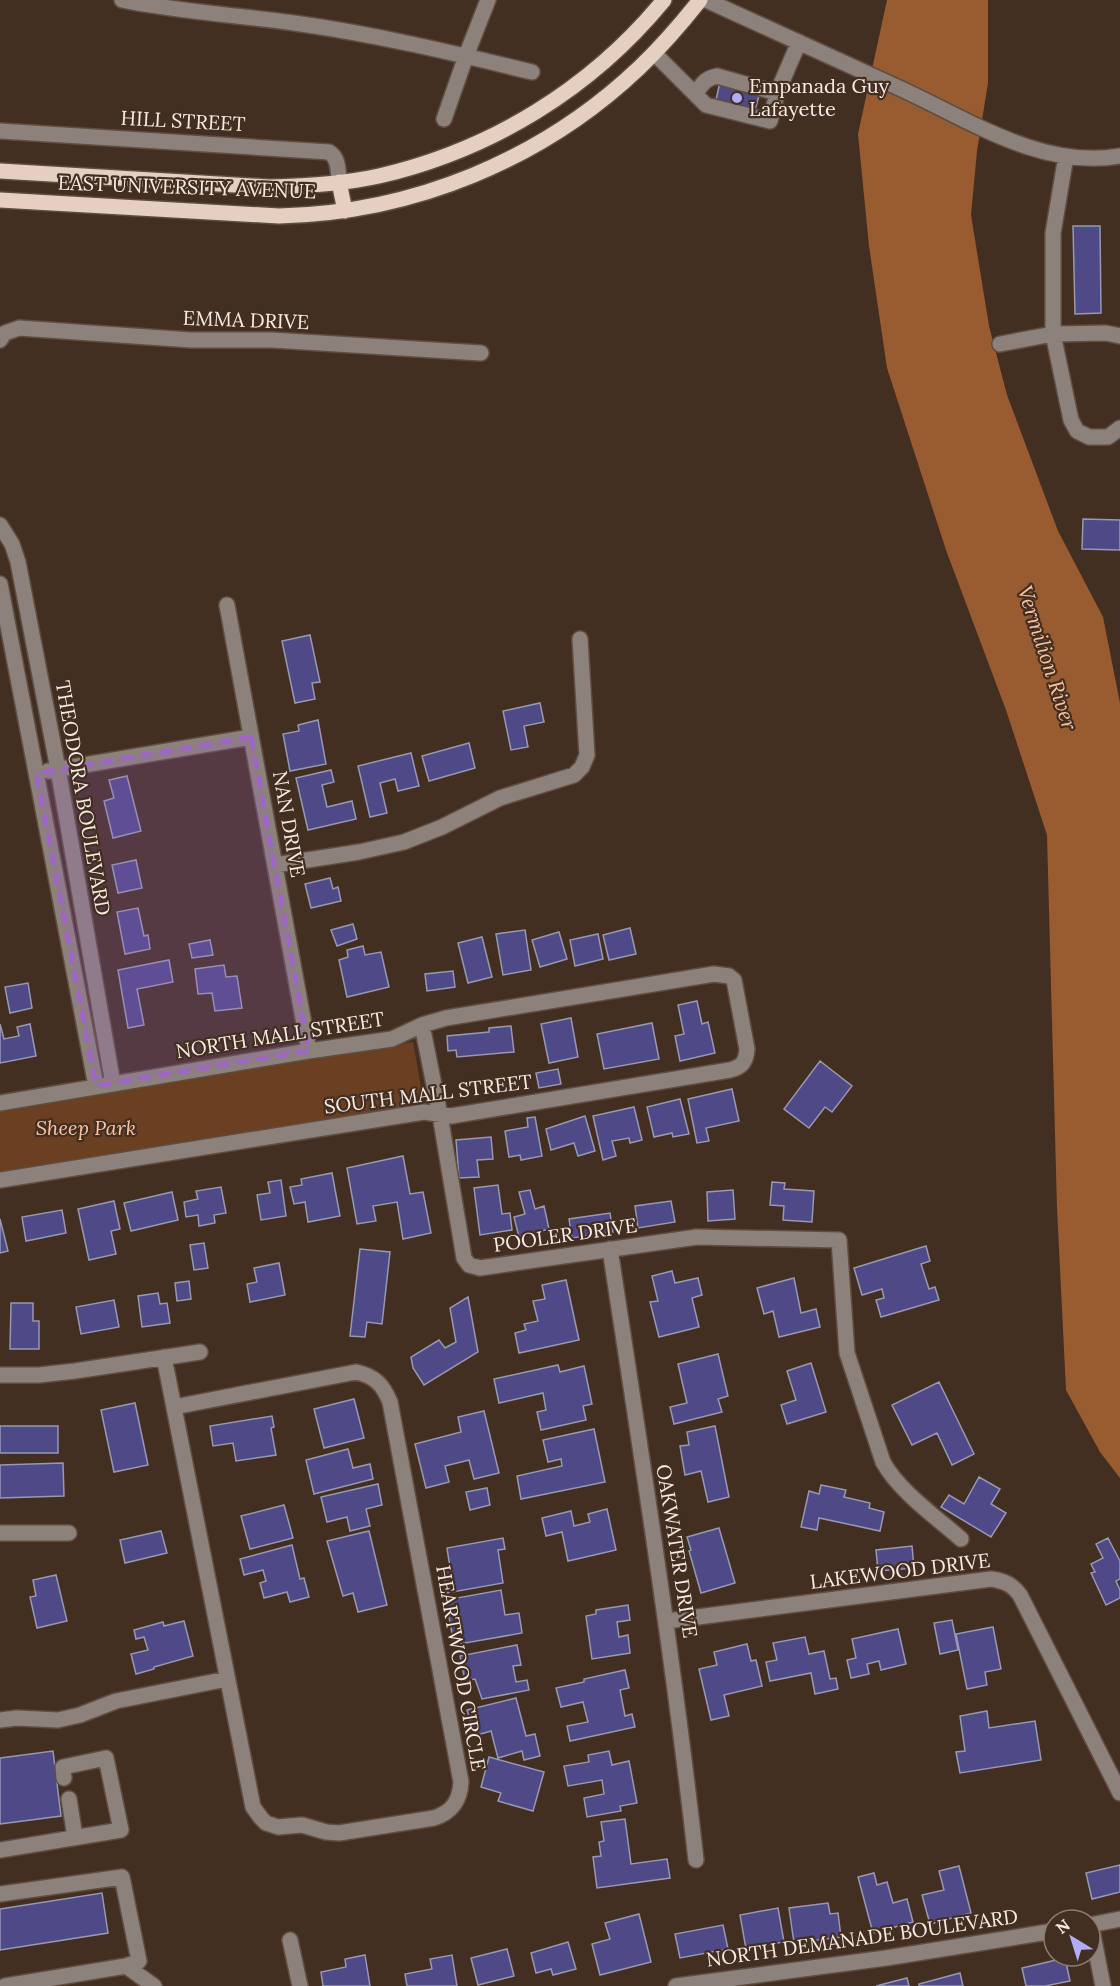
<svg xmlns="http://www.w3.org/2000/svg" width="1120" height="1986" font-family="Lora,serif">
	<rect width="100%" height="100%" fill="#432f22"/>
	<!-- green -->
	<path fill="#6a3f22" d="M 413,1042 L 424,1103 L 0,1174 L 0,1110 Z"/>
	<!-- water -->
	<path fill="#995b30" d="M 887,0 L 988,0 L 988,83 L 977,151 L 971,215 L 989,326 L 1007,395 L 1058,531 L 1103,617 L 1120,703 L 1120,1478 L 1100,1452 L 1066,1390 L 1057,1208 L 1047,835 L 1006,710 L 946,550 L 887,368 L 869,246 L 858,134 Z"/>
	<!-- building -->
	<path fill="#4e4987" stroke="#9898b1" stroke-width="1.5" d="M 720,82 L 760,92 L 755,110 L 716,100 Z
		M 1073,226 L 1100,226 L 1101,313 L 1075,314 Z
		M 1083,519 L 1120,520 L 1120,550 L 1082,549 Z
		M 310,635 L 320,682 L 312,683 L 315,699 L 295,703 L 282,641 Z
		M 540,703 L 544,722 L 524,726 L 528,747 L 511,750 L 503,711 Z
		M 318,720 L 326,764 L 290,771 L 283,734 L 299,731 L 298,725 Z
		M 469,743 L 475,768 L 429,781 L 422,756 Z
		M 411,753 L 419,786 L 398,791 L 395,779 L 380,783 L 387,813 L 370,817 L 358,766 Z
		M 331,770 L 334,782 L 322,785 L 327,807 L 352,801 L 356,819 L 308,830 L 296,778 Z
		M 127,776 L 141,831 L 113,838 L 104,801 L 114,798 L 109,780 Z
		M 136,860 L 142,888 L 118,893 L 112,865 Z
		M 330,878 L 333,889 L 338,887 L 341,901 L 311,908 L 305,884 Z
		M 138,908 L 144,936 L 148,935 L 150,949 L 125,954 L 117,912 Z
		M 353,924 L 357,939 L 337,946 L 331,930 Z
		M 630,928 L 636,954 L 609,960 L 603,935 Z
		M 525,930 L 531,970 L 503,975 L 496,934 Z
		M 559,932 L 567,959 L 540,967 L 532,940 Z
		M 598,934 L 603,959 L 575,966 L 570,940 Z
		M 482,937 L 492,977 L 468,983 L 458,943 Z
		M 210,940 L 213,955 L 192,958 L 189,944 Z
		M 363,946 L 365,955 L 381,952 L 389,987 L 347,997 L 339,960 L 348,957 L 347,950 Z
		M 169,960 L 173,982 L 137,989 L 144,1025 L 128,1028 L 118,970 Z
		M 224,965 L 226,977 L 237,976 L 242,1008 L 215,1011 L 212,993 L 198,994 L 195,969 Z
		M 453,971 L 455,987 L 427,991 L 425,974 Z
		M 28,983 L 32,1008 L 10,1013 L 5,987 Z
		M 697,1001 L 702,1024 L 708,1022 L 715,1053 L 680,1061 L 675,1036 L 684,1034 L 678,1005 Z
		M 571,1018 L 578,1057 L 549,1063 L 541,1024 Z
		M 652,1023 L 659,1059 L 604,1069 L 597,1034 Z
		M 0,1024 L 4,1039 L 19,1036 L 17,1027 L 30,1024 L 36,1056 L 0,1063 Z
		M 511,1026 L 514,1052 L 457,1057 L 456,1050 L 448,1051 L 447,1036 L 489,1032 L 489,1028 Z
		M 820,1061 L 852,1086 L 832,1112 L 825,1107 L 809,1128 L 784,1109 Z
		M 558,1069 L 561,1084 L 539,1088 L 536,1073 Z
		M 732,1089 L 739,1121 L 706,1128 L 709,1141 L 697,1143 L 688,1099 Z
		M 680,1099 L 689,1134 L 673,1137 L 672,1133 L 654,1137 L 647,1107 Z
		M 634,1107 L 642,1140 L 630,1143 L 629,1138 L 612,1141 L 616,1156 L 603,1160 L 593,1116 Z
		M 585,1116 L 595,1151 L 578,1156 L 574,1143 L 551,1150 L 546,1129 Z
		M 535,1117 L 542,1156 L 521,1160 L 520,1155 L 509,1157 L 505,1131 L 528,1127 L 527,1118 Z
		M 491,1137 L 493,1159 L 477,1160 L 479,1177 L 459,1178 L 456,1140 Z
		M 403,1156 L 410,1194 L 423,1192 L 431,1233 L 403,1239 L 397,1202 L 373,1206 L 376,1221 L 357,1224 L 347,1168 Z
		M 332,1173 L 340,1216 L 308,1222 L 305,1202 L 294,1204 L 290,1187 L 302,1185 L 301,1179 Z
		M 281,1180 L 286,1216 L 261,1220 L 257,1195 L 270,1193 L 268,1182 Z
		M 772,1182 L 785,1183 L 784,1189 L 814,1191 L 812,1222 L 783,1220 L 784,1206 L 770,1205 Z
		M 498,1185 L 502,1214 L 510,1213 L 512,1230 L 480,1235 L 474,1188 Z
		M 221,1187 L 226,1213 L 214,1215 L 215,1223 L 199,1226 L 198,1215 L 186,1217 L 184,1202 L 198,1199 L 196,1191 Z
		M 530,1190 L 535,1209 L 544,1206 L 549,1229 L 519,1237 L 514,1217 L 525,1214 L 519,1192 Z
		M 733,1190 L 735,1219 L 708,1221 L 707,1192 Z
		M 172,1192 L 178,1220 L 131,1231 L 124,1203 Z
		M 114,1201 L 120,1229 L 111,1231 L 116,1254 L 89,1260 L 78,1209 Z
		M 671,1201 L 675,1222 L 638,1228 L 635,1206 Z
		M 62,1210 L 66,1233 L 26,1241 L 22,1217 Z
		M 610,1213 L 613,1232 L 572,1238 L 569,1219 Z
		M 0,1219 L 8,1251 L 0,1253 Z
		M 204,1243 L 208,1268 L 194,1270 L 190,1245 Z
		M 926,1246 L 930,1261 L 921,1264 L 929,1289 L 935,1287 L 939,1300 L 881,1317 L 876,1300 L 884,1298 L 882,1289 L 862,1295 L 854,1268 Z
		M 360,1249 L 390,1252 L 382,1324 L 367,1322 L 365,1337 L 350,1336 Z
		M 279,1263 L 285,1295 L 250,1302 L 247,1284 L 257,1282 L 254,1268 Z
		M 672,1271 L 675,1283 L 698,1278 L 702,1295 L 692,1298 L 699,1327 L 659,1337 L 650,1302 L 658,1301 L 652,1276 Z
		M 794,1278 L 801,1313 L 816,1309 L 820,1327 L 779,1337 L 773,1311 L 764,1314 L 757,1288 Z
		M 566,1280 L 579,1340 L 519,1353 L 515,1333 L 526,1330 L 524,1324 L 538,1321 L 533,1301 L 545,1299 L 542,1285 Z
		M 189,1281 L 191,1299 L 177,1301 L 175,1283 Z
		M 158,1293 L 160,1304 L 167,1303 L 170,1323 L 142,1327 L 138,1296 Z
		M 468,1297 L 478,1352 L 424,1385 L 413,1368 L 411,1357 L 439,1340 L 445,1348 L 456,1342 L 450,1308 Z
		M 114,1300 L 119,1327 L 81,1334 L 76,1307 Z
		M 11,1303 L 33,1303 L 33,1321 L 39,1321 L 39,1349 L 10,1349 Z
		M 718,1354 L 728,1396 L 718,1399 L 722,1412 L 674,1424 L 670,1407 L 687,1403 L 678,1364 Z
		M 811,1363 L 826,1412 L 787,1424 L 781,1405 L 796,1400 L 787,1371 Z
		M 558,1365 L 560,1372 L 584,1366 L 592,1404 L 583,1406 L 586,1420 L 541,1430 L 537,1412 L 546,1410 L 543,1393 L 499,1403 L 494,1379 Z
		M 939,1382 L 974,1454 L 952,1465 L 937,1433 L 912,1445 L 892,1405 Z
		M 354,1399 L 364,1438 L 324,1448 L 314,1409 Z
		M 135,1403 L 148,1465 L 114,1472 L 101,1410 Z
		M 484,1411 L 499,1473 L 474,1479 L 469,1460 L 445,1466 L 449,1482 L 426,1488 L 415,1444 L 461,1432 L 458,1417 Z
		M 272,1416 L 274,1427 L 271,1428 L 276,1455 L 236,1461 L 233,1443 L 213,1446 L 210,1426 Z
		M 0,1426 L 58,1426 L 58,1453 L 0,1453 Z
		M 715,1426 L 729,1497 L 708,1502 L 701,1471 L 685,1475 L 680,1446 L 689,1445 L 687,1432 Z
		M 594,1429 L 605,1482 L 521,1499 L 517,1476 L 562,1466 L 561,1459 L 548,1462 L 543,1440 Z
		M 348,1449 L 353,1468 L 370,1464 L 373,1479 L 314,1494 L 306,1460 Z
		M 63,1463 L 64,1496 L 0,1498 L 0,1465 Z
		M 979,1477 L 1000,1489 L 991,1504 L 1006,1513 L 991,1537 L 941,1507 L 949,1495 L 964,1504 Z
		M 378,1484 L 382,1505 L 366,1509 L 370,1526 L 350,1531 L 347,1517 L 327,1522 L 321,1497 Z
		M 821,1485 L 846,1490 L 844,1497 L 870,1503 L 869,1508 L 884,1512 L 880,1531 L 819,1518 L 817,1530 L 801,1527 L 809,1491 L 819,1494 Z
		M 487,1488 L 490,1505 L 470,1510 L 466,1492 Z
		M 284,1505 L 293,1538 L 250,1549 L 241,1516 Z
		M 607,1509 L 616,1550 L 568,1561 L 562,1532 L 546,1536 L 542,1518 L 571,1511 L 574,1526 L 590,1522 L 588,1514 Z
		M 719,1528 L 735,1583 L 701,1593 L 689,1551 L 691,1550 L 687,1537 Z
		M 161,1531 L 167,1553 L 125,1563 L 120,1540 Z
		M 369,1531 L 387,1605 L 358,1612 L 353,1593 L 343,1596 L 327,1541 Z
		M 503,1538 L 505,1549 L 498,1550 L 503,1583 L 447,1593 L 443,1569 L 450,1568 L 447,1548 Z
		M 1108,1538 L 1120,1561 L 1120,1579 L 1116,1581 L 1120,1590 L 1120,1598 L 1106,1605 L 1091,1573 L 1095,1572 L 1091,1564 L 1103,1558 L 1096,1544 Z
		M 292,1545 L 300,1579 L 304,1578 L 309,1597 L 290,1602 L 287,1592 L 264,1598 L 260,1583 L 266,1581 L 263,1570 L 244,1575 L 240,1559 Z
		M 912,1546 L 914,1568 L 878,1571 L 876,1550 Z
		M 56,1575 L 67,1621 L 37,1628 L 30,1597 L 36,1596 L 33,1580 Z
		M 501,1590 L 505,1615 L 519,1613 L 522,1633 L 454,1645 L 446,1600 Z
		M 628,1605 L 630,1620 L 617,1622 L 619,1637 L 628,1635 L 630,1653 L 592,1659 L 586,1616 L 596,1614 L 596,1610 Z
		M 952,1620 L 958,1650 L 940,1654 L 934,1623 Z
		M 184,1621 L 193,1656 L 154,1667 L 154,1669 L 136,1674 L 131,1654 L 148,1650 L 144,1637 L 136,1639 L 134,1630 L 163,1622 L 164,1626 Z
		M 993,1627 L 1001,1669 L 985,1672 L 987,1685 L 967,1689 L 956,1634 Z
		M 898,1629 L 906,1664 L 881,1670 L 879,1661 L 867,1664 L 869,1674 L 851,1678 L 847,1660 L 856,1658 L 852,1639 Z
		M 805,1637 L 809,1654 L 824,1651 L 830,1679 L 836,1678 L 838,1689 L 815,1694 L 811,1673 L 770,1681 L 766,1662 L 777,1660 L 773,1643 Z
		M 747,1644 L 751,1661 L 756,1660 L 762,1686 L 724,1695 L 729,1716 L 711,1720 L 699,1669 L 717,1665 L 714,1652 Z
		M 517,1645 L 521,1665 L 513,1666 L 516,1682 L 527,1680 L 529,1690 L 482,1699 L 475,1679 L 465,1681 L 460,1656 Z
		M 625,1670 L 629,1688 L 620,1690 L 625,1716 L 632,1714 L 635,1727 L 570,1741 L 567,1726 L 588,1722 L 583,1702 L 561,1707 L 556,1688 L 584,1682 L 584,1679 Z
		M 516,1698 L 526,1736 L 535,1734 L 540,1756 L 524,1760 L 522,1751 L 498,1758 L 491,1731 L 474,1736 L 467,1710 Z
		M 987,1711 L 989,1728 L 1035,1721 L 1041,1760 L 960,1773 L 956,1752 L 965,1751 L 960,1716 Z
		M 53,1751 L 61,1816 L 0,1824 L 0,1758 Z
		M 609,1751 L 612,1765 L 629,1761 L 637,1803 L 620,1806 L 621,1811 L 587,1817 L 584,1798 L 604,1794 L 602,1780 L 568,1786 L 564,1766 L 589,1762 L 588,1755 Z
		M 489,1757 L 544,1772 L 533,1811 L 498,1801 L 501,1793 L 481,1787 Z
		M 625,1819 L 631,1864 L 667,1859 L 670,1878 L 597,1888 L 593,1857 L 601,1856 L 599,1842 L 604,1841 L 601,1822 Z
		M 1120,1865 L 1120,1892 L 1092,1899 L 1086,1873 Z
		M 959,1866 L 971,1913 L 930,1924 L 922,1895 L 944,1890 L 939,1871 Z
		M 874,1873 L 877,1885 L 887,1882 L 893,1903 L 907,1899 L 913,1922 L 873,1933 L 858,1877 Z
		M 102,1893 L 108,1933 L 0,1950 L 0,1909 Z
		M 828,1903 L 830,1914 L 838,1913 L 841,1937 L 794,1943 L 789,1908 Z
		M 778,1908 L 784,1942 L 746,1949 L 740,1915 Z
		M 639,1914 L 651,1962 L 600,1975 L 592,1944 L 610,1939 L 605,1923 Z
		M 723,1925 L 728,1949 L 680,1958 L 675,1934 Z
		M 568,1942 L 576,1969 L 553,1975 L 551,1969 L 536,1973 L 531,1953 Z
		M 507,1949 L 514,1976 L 478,1985 L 471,1958 Z
		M 365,1955 L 370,1986 L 323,1986 L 321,1972 L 346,1967 L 345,1959 Z
		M 452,1955 L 457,1986 L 407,1986 L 405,1974 L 432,1969 L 430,1959 Z
		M 1065,1958 L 1070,1981 L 1045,1986 L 1026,1986 L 1022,1968 Z
		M 960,1973 L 963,1986 L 919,1986 L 919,1984 Z
		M 907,1978 L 909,1986 L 876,1986 Z"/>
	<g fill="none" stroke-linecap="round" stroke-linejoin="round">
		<defs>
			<path id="minor" d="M 122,0 C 179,12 237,15 294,23 C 374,34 454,53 532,72
				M 706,0 C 769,29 833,58 897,87 C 966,118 1041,170 1120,156
				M 654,53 L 706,105 L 770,121 L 777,93 L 799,42
				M 696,93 C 702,84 706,78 717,76 L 777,93
				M 444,119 L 466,56 L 488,0
				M 0,131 L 329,152 C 339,158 338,171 339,182
				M 1120,336 L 1106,333 L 1053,334 L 1071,420 L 1077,431 L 1089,437 L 1108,437 L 1120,428
				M 0,340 L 5,333 L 19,328 L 191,340 L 272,340 L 481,353
				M 1000,344 L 1053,334 L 1053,233 L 1066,156
				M 0,525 L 12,544 L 18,562 L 58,769 L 113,1084
				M 0,584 L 96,1086
				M 227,605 L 309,1051
				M 48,771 L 251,737
				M 275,865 L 359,852 L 404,842 L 442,827 L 500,798 L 574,775 L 582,767 L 587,755 L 580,639
				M 422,1025 L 440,1115 L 464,1258 L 469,1265 L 480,1268 L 697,1237 L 839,1240 L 847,1353 L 883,1462 C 899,1491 936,1517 961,1539
				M 0,1103 L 309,1051 L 392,1039 L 422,1025 L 446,1018 L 714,974 L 729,976 L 734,980 L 747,1049 C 746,1062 742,1067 730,1070 L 451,1116 L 424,1112 L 0,1180
				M 610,1249 C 641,1453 673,1655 696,1860
				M 164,1357 C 194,1507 223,1657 253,1807 L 261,1818 L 266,1823 L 278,1827 L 302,1825 L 326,1832 L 339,1833 L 434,1818 C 452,1812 460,1801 461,1782 L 390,1402 C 383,1385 375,1376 356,1372 L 174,1407
				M 0,1375 L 39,1375 L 75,1371 L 200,1352
				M 0,1533 L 69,1533
				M 667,1621 L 991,1579 C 1004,1581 1012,1584 1020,1595 L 1120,1793
				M 0,1720 L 17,1718 L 58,1720 L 80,1715 L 116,1701 L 227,1679
				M 69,1799 L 75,1837
				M 0,1850 L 121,1830 L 106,1758 L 63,1767 L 64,1778
				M 0,1894 L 122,1877 L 139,1961 L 126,1966 L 154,1986
				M 1090,1925 L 1120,1919
				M 1091,1925 L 1103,1986
				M 290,1940 L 300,1986
				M 5,1986 L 126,1966
				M 676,1986 L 886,1958 L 1054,1931"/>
			<path id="major" d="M 0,171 L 270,187 C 306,186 343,184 379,176 C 491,150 591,89 664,0
				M 339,182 L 345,211
				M 0,200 L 279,216 C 413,213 542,160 639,68 C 661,47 681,24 700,0"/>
		</defs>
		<!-- minor casing -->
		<use href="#minor" stroke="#604d41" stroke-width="18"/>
		<!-- major casing -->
		<use href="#major" stroke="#604d41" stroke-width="18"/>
		<!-- minor -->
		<use href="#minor" stroke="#8c817b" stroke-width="15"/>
		<!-- major -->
		<use href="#major" stroke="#e5cfc1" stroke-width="15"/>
	</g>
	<!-- marked area -->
	<path fill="#a065ca" fill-opacity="0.2" stroke="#a065ca" stroke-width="4.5" stroke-dasharray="12 8" stroke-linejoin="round" d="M 251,737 L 309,1051 L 96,1086 L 36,773 Z"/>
	<!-- markers -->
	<circle fill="#b1adfa" stroke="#432f22" stroke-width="2" cx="737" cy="98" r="6"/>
	<g text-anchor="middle" stroke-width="4.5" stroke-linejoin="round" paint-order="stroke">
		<!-- poi labels -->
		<g font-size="20" fill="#f8ebe3" stroke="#432f22" text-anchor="start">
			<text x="749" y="93">Empanada Guy<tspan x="749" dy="23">Lafayette</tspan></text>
		</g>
		<!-- street labels -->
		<g font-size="20" fill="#f8ebe3" stroke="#432f22">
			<text transform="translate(183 121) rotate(3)" y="7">HILL STREET</text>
			<text transform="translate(187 187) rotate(2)" y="7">EAST UNIVERSITY AVENUE</text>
			<text transform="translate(246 320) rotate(2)" y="7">EMMA DRIVE</text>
			<text transform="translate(83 798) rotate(80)" y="7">THEODORA BOULEVARD</text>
			<text transform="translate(289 824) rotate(80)" y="7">NAN DRIVE</text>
			<text transform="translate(280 1035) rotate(-9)" y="7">NORTH MALL STREET</text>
			<text transform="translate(428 1094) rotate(-7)" y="7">SOUTH MALL STREET</text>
			<text transform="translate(565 1235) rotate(-8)" y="7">POOLER DRIVE</text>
			<text transform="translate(677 1551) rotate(81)" y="7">OAKWATER DRIVE</text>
			<text transform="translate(900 1571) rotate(-7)" y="7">LAKEWOOD DRIVE</text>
			<text transform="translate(461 1668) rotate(80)" y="7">HEARTWOOD CIRCLE</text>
			<text transform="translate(862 1938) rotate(-8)" y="7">NORTH DEMANADE BOULEVARD</text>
		</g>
		<!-- park labels -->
		<g font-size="20" font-style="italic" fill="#fcc4a2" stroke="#432f22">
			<text x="86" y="1135">Sheep Park</text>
		</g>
		<!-- water labels -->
		<g font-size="21" font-style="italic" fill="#f8c19f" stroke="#432f22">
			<text transform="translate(1047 658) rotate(72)" y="7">Vermilion River</text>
		</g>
	</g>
	<!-- north arrow -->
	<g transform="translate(1072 1938) rotate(322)"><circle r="28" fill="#432f22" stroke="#8b7a6f" stroke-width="1.5"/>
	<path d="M0-4.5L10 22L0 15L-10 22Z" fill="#b1adfa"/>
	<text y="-9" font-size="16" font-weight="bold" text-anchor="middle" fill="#f8ebe3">N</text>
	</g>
</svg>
